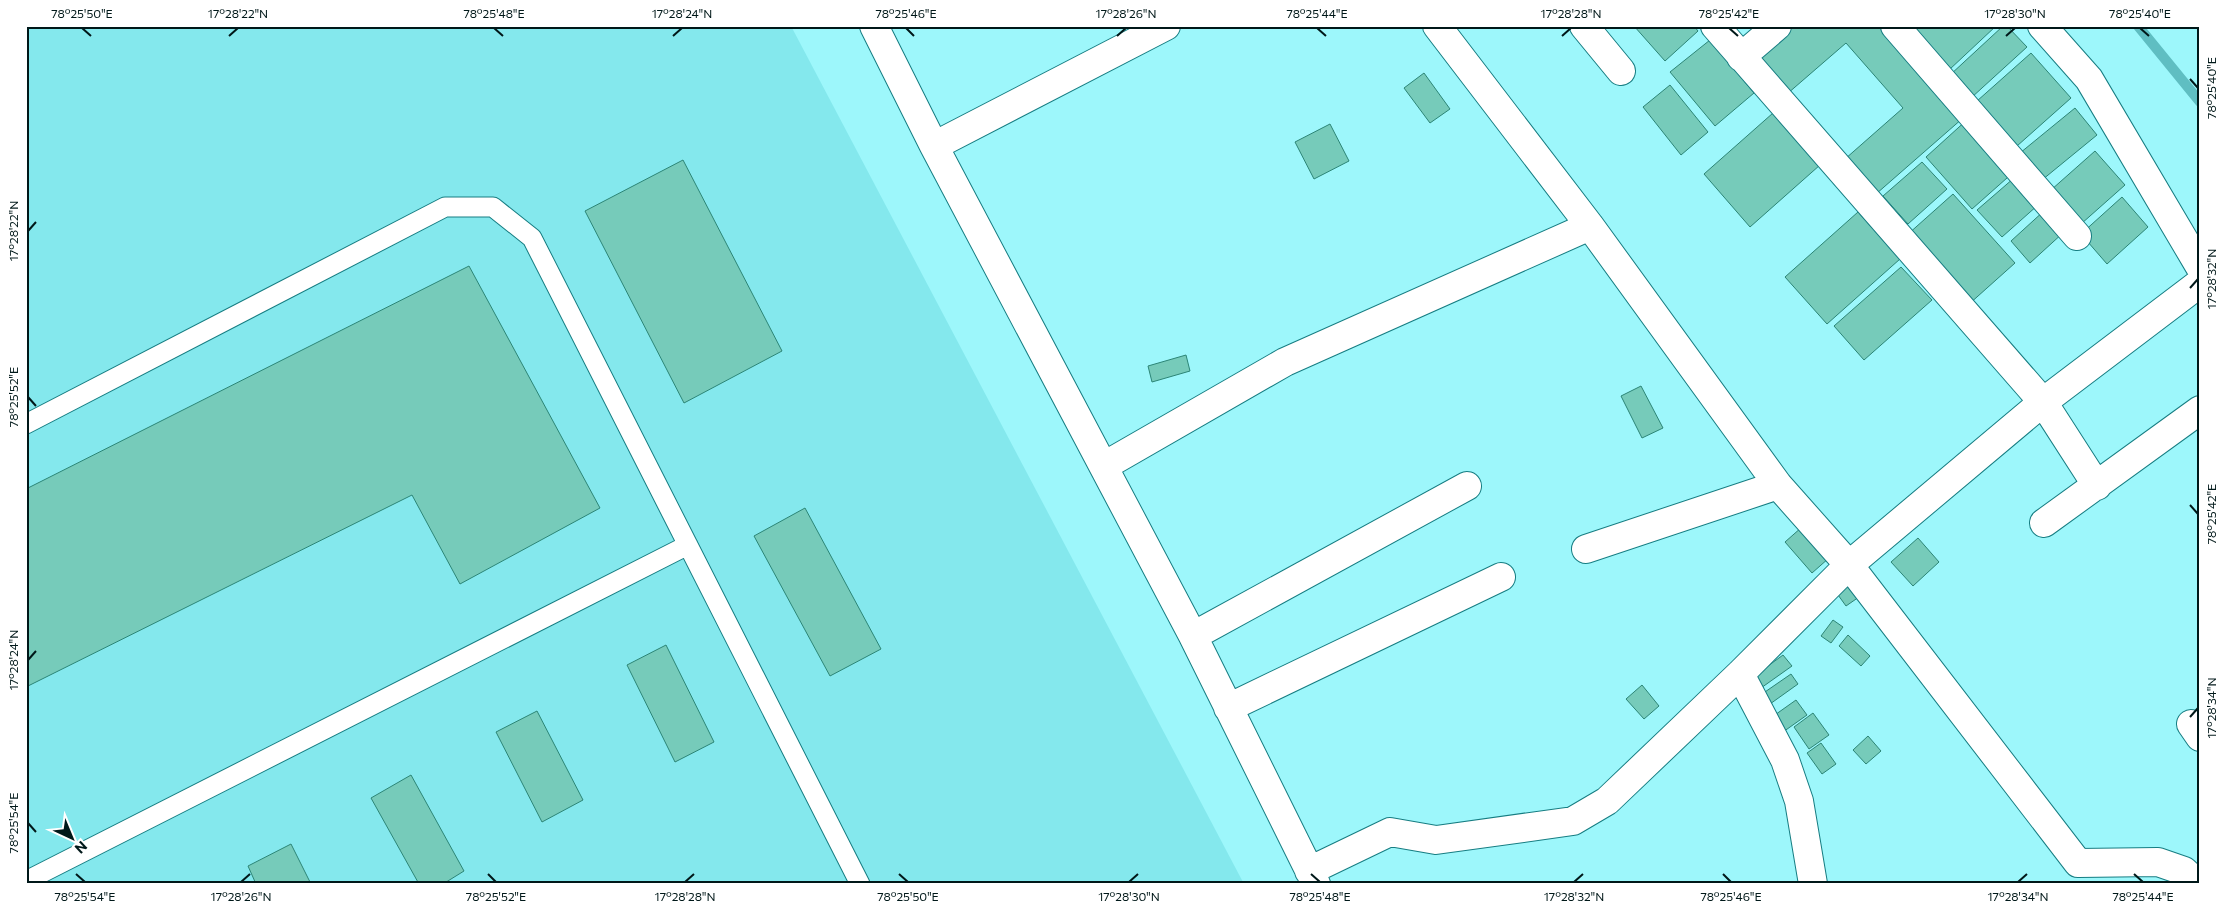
<svg xmlns="http://www.w3.org/2000/svg" width="2226" height="910" font-family="Commissioner,sans-serif">
	<rect width="100%" height="100%" fill="#9df7fb"/>
	<!-- built -->
	<path fill="#84e8ed" d="M 26,26 L 791,26 L 1244,884 L 26,884 Z"/>
	<g fill="none" stroke-linecap="round" stroke-linejoin="round">
		<!-- stream -->
		<path stroke="#5fbec2" stroke-width="10" d="M 2138,26 L 2200,102"/>
	</g>
	<!-- building -->
	<path fill="#76cbba" stroke="#2c8576" d="M 1634,26 L 1694,26 L 1698,31 L 1665,61 Z
		M 1789,26 L 1882,26 L 1963,118 L 1876,194 L 1845,159 L 1903,108 L 1846,43 L 1787,94 L 1755,57 Z
		M 1907,26 L 1996,26 L 1949,70 Z
		M 2003,26 L 2007,26 L 2027,47 L 1971,98 L 1950,75 Z
		M 1710,40 L 1754,93 L 1715,126 L 1670,72 Z
		M 2031,53 L 2071,98 L 2017,146 L 1977,101 Z
		M 1424,73 L 1450,109 L 1430,123 L 1404,88 Z
		M 1670,85 L 1708,132 L 1681,155 L 1643,107 Z
		M 2075,108 L 2097,135 L 2042,180 L 2020,153 Z
		M 1773,113 L 1820,165 L 1750,227 L 1704,174 Z
		M 1969,118 L 2016,170 L 1972,209 L 1926,157 Z
		M 1330,124 L 1349,161 L 1314,179 L 1295,142 Z
		M 2095,151 L 2125,185 L 2081,224 L 2051,190 Z
		M 683,160 L 782,351 L 684,403 L 585,211 Z
		M 1922,162 L 1947,189 L 1908,224 L 1883,196 Z
		M 2014,178 L 2038,205 L 2002,237 L 1977,210 Z
		M 1953,194 L 2015,263 L 1968,305 L 1907,235 Z
		M 2122,197 L 2148,227 L 2107,264 L 2081,234 Z
		M 2045,210 L 2064,232 L 2030,263 L 2011,241 Z
		M 1858,212 L 1900,259 L 1827,324 L 1785,277 Z
		M 469,266 L 600,508 L 460,584 L 412,495 L 26,687 L 26,489 Z
		M 1901,267 L 1932,300 L 1864,360 L 1834,326 Z
		M 1186,355 L 1190,371 L 1152,382 L 1148,366 Z
		M 1641,386 L 1663,428 L 1642,438 L 1621,396 Z
		M 805,508 L 881,649 L 830,676 L 754,536 Z
		M 1802,527 L 1829,558 L 1812,573 L 1785,542 Z
		M 1918,538 L 1939,562 L 1913,586 L 1891,562 Z
		M 1847,578 L 1859,597 L 1846,606 L 1833,588 Z
		M 1833,620 L 1843,627 L 1831,643 L 1821,636 Z
		M 1848,635 L 1870,656 L 1861,666 L 1839,646 Z
		M 666,645 L 714,742 L 675,762 L 627,665 Z
		M 1783,655 L 1792,666 L 1761,688 L 1753,677 Z
		M 1791,674 L 1798,684 L 1770,704 L 1762,694 Z
		M 1642,685 L 1659,706 L 1644,719 L 1626,699 Z
		M 1796,700 L 1807,715 L 1783,732 L 1772,717 Z
		M 537,711 L 583,800 L 542,822 L 496,732 Z
		M 1813,713 L 1829,735 L 1809,749 L 1794,727 Z
		M 1868,736 L 1881,751 L 1866,764 L 1853,750 Z
		M 1821,743 L 1836,764 L 1822,774 L 1807,753 Z
		M 411,775 L 464,871 L 443,884 L 419,884 L 371,798 Z
		M 291,844 L 311,884 L 256,884 L 248,866 Z"/>
	<g fill="none" stroke-linecap="round" stroke-linejoin="round">
		<defs>
			<path id="lane" d="M 26,424 L 445,207 L 493,207 L 532,238 L 860,884
				M 26,881 L 688,545"/>
			<path id="street" d="M 874,26 L 934,146 L 1166,26
				M 1437,26 L 1590,226 L 1778,485 L 1849,565 L 2078,863 L 2158,862 L 2184,871 L 2198,884
				M 1584,26 L 1621,71
				M 1715,26 L 2043,402 L 2097,486
				M 1895,26 L 2077,236
				M 2042,26 L 2089,79 L 2200,267
				M 1741,57 L 1777,26
				M 934,146 L 1193,636 L 1316,884
				M 1104,466 L 1285,362 L 1590,226
				M 2044,523 L 2200,410
				M 1586,549 L 1778,485
				M 1193,636 L 1467,486
				M 1740,674 L 1785,760 L 1799,801 L 1813,884
				M 1228,708 L 1501,577
				M 2191,724 L 2200,737
				M 1309,871 L 1390,832 L 1436,840 L 1573,821 L 1607,801 L 1740,674 L 1849,565 L 2043,402 L 2200,283"/>
		</defs>
		<!-- lane casing -->
		<use href="#lane" stroke="#167d82" stroke-width="21"/>
		<!-- street casing -->
		<use href="#street" stroke="#167d82" stroke-width="30"/>
		<!-- lane -->
		<use href="#lane" stroke="#fff" stroke-width="19"/>
		<!-- street -->
		<use href="#street" stroke="#fff" stroke-width="28"/>
	</g>
	<!-- ticks -->
	<path fill="none" stroke="#001819" stroke-width="2" d="M 82,28 L 91,36M 494,28 L 503,36M 906,28 L 914,36M 1317,28 L 1326,36M 1729,28 L 1738,36M 2140,28 L 2149,36M 229,36 L 238,28M 673,36 L 682,28M 1117,36 L 1126,28M 1562,36 L 1571,28M 2006,36 L 2015,28M 2190,79 L 2198,88M 28,231 L 36,222M 2190,288 L 2198,279M 28,397 L 36,406M 2190,505 L 2198,514M 28,660 L 36,651M 2190,717 L 2198,708M 28,823 L 36,832M 76,874 L 85,882M 488,874 L 496,882M 899,874 L 908,882M 1311,874 L 1320,882M 1723,874 L 1731,882M 2134,874 L 2143,882M 241,882 L 250,874M 685,882 L 694,874M 1129,882 L 1138,874M 1574,882 L 1583,874M 2018,882 L 2027,874"/>
	<!-- border -->
	<rect width="2226" height="910" fill="none" stroke="#ffffff" stroke-width="55"/>
	<!-- north arrow -->
	<g transform="translate(72 838) rotate(136)" stroke="#ffffff" stroke-width="4" paint-order="stroke">
	<path d="M0-4L9 19L0 12L-9 19Z" fill="#001819"/>
	<text y="-8" font-size="14" font-weight="bold" text-anchor="middle" fill="#001819">N</text>
	</g>
	<rect x="28" y="28" width="2170" height="854" fill="none" stroke="#001819" stroke-width="2"/>
	<g font-size="12" text-anchor="middle" fill="#001819">
		<text x="82" y="18">78°25'50"E</text>
		<text x="238" y="18">17°28'22"N</text>
		<text x="494" y="18">78°25'48"E</text>
		<text x="682" y="18">17°28'24"N</text>
		<text x="906" y="18">78°25'46"E</text>
		<text x="1126" y="18">17°28'26"N</text>
		<text x="1317" y="18">78°25'44"E</text>
		<text x="1571" y="18">17°28'28"N</text>
		<text x="1729" y="18">78°25'42"E</text>
		<text x="2015" y="18">17°28'30"N</text>
		<text x="2140" y="18">78°25'40"E</text>
		<text transform="translate(2212 88) rotate(-90)" y="4">78°25'40"E</text>
		<text transform="translate(14 231) rotate(-90)" y="4">17°28'22"N</text>
		<text transform="translate(2212 279) rotate(-90)" y="4">17°28'32"N</text>
		<text transform="translate(14 397) rotate(-90)" y="4">78°25'52"E</text>
		<text transform="translate(2212 514) rotate(-90)" y="4">78°25'42"E</text>
		<text transform="translate(14 660) rotate(-90)" y="4">17°28'24"N</text>
		<text transform="translate(2212 708) rotate(-90)" y="4">17°28'34"N</text>
		<text transform="translate(14 823) rotate(-90)" y="4">78°25'54"E</text>
		<text x="85" y="901">78°25'54"E</text>
		<text x="241" y="901">17°28'26"N</text>
		<text x="496" y="901">78°25'52"E</text>
		<text x="685" y="901">17°28'28"N</text>
		<text x="908" y="901">78°25'50"E</text>
		<text x="1129" y="901">17°28'30"N</text>
		<text x="1320" y="901">78°25'48"E</text>
		<text x="1574" y="901">17°28'32"N</text>
		<text x="1731" y="901">78°25'46"E</text>
		<text x="2018" y="901">17°28'34"N</text>
		<text x="2143" y="901">78°25'44"E</text>
	</g>
</svg>
